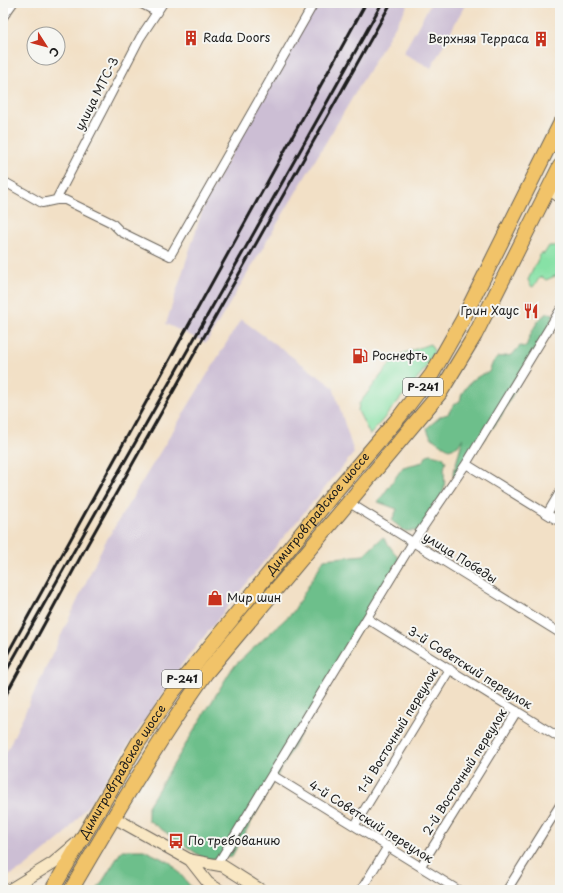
<svg xmlns="http://www.w3.org/2000/svg" width="563" height="893" font-family="'Playpen Sans',sans-serif">
	<rect width="100%" height="100%" fill="#f6f6f2"/>
	<filter id="ink" filterUnits="userSpaceOnUse"><feTurbulence type="fractalNoise" baseFrequency=".025" numOctaves="2"/><feDisplacementMap in="SourceGraphic" scale="8" xChannelSelector="R" yChannelSelector="G"/><feConvolveMatrix kernelMatrix="1 2 1 2 8 2 1 2 1" color-interpolation-filters="sRGB"/></filter>
	<filter id="wash" filterUnits="userSpaceOnUse"><feTurbulence type="fractalNoise" baseFrequency=".012" numOctaves="4" result="noise"/><feDisplacementMap in="SourceGraphic" scale="16" xChannelSelector="R" yChannelSelector="G"/><feGaussianBlur stdDeviation="0.9" result="paint"/><feColorMatrix in="noise" values="0 0 0 0 0 0 0 0 0 0 0 0 0 0 0 0 0 1.4 0 .05"/><feComposite in="paint" operator="in"/></filter>
	<g filter="url(#wash)">
		<rect width="100%" height="100%" fill="#f2e0c6"/>
		<!-- industrial -->
		<path fill="#ccbed4" d="M 313,3 L 409,3 L 206,343 L 166,324 L 205,202 Z
			M 431,3 L 466,3 L 431,68 L 403,53 Z
			M 241,319 L 333,387 L 354,453 L 282,539 L 183,663 L 92,800 L 65,834 L 24,868 L 3,879 L 3,759 L 103,546 Z"/>
		<!-- green -->
		<path fill="#87e1a6" stroke="#527e61" d="M 549,246 L 560,246 L 560,274 L 546,280 L 541,276 L 533,287 L 531,286 L 528,280 L 541,253 L 544,254 Z
			M 430,344 L 434,351 L 425,369 L 370,435 L 358,411 L 359,404 L 396,356 Z"/>
		<!-- forest -->
		<path fill="#6dbf8b" stroke="#446e54" d="M 548,313 L 554,314 L 542,348 L 520,381 L 500,418 L 455,477 L 453,475 L 463,438 L 458,446 L 449,449 C 441,444 429,440 427,428 L 441,416 L 448,414 L 454,404 L 460,401 C 462,387 476,375 489,372 L 493,362 L 498,357 L 512,355 L 520,346 L 526,347 C 529,337 537,317 548,313 Z
			M 431,454 L 443,457 L 446,462 C 442,471 446,479 444,489 C 439,504 428,518 421,531 L 405,531 L 392,521 L 397,509 L 378,502 L 403,467 L 423,462 L 427,455 Z
			M 383,537 L 399,559 L 232,856 L 206,860 L 148,820 L 148,806 L 233,667 L 293,612 L 324,559 L 364,555 Z
			M 122,850 L 144,850 L 171,863 L 191,887 L 190,890 L 97,890 Z"/>
	</g>
	<g filter="url(#ink)">
		<g fill="none" stroke-linecap="round" stroke-linejoin="round">
			<defs>
				<path id="street" d="M 140,3 L 157,12
					M 3,17 L 13,3
					M 3,181 L 42,203 L 56,200 L 65,200 L 112,223 L 121,232 L 170,256 L 314,3
					M 56,200 L 140,38 L 163,3
					M 466,464 L 560,522
					M 348,502 L 560,633
					M 547,514 L 560,492
					M 368,619 L 560,738
					M 272,775 L 458,890
					M 355,825 L 450,669
					M 217,865 L 413,542 L 466,464 L 560,310
					M 421,866 L 517,711
					M 361,890 L 388,846
					M 507,890 L 560,805"/>
				<path id="secondary" d="M 549,189 L 560,197
					M 113,817 L 190,860 L 223,866 L 261,890
					M 190,860 L 208,883 L 219,890
					M 9,890 L 53,863 L 79,841"/>
				<g id="highway">
					<path id="s1" d="M 52,890 L 138,743 L 172,693 L 334,493 L 400,416 L 432,374 L 462,321 L 560,124"/>
					<path d="M 71,890 C 114,816 157,743 206,673 L 440,393 L 475,335 L 560,166"/>
				</g>
			</defs>
			<!-- street casing -->
			<use href="#street" stroke="#676158" stroke-width="10"/>
			<!-- secondary casing -->
			<use href="#secondary" stroke="#676158" stroke-width="13"/>
			<!-- highway casing -->
			<use href="#highway" stroke="#676158" stroke-width="16"/>
			<!-- street -->
			<use href="#street" stroke="#fff" stroke-width="8"/>
			<!-- secondary -->
			<use href="#secondary" stroke="#f9e7c3" stroke-width="11"/>
			<!-- highway -->
			<use href="#highway" stroke="#f1c369" stroke-width="14"/>
			<!-- rail -->
			<path stroke="#1c1c1c" stroke-width="3" d="M 3,662 L 366,3
				M 3,677 C 129,452 258,229 382,3
				M 3,700 L 86,547 L 391,3"/>
		</g>
	</g>
	<!-- icons -->
	<defs>
		<symbol id="building-bare" viewBox="-9 -9 18 18"><path d="M-4-6H4V6H1V3H-1V6H-4ZM-2.5-4.3h1.7v1.8h-1.7ZM.8-4.3h1.7v1.8H.8ZM-2.5-1h1.7V.8h-1.7ZM.8-1h1.7V.8H.8Z" fill="#c8321e" stroke="#f6f6f2" stroke-width="2.5" paint-order="stroke"/></symbol>
		<symbol id="restaurant-bare" viewBox="-9 -9 18 18"><path d="M-5-6h1v4h1v-4h1v4h1v-4h1v5L-1.5 .5V6h-2V.5L-5-1ZM5-6V6H3V1.5H1.5Q1.5-4 5-6Z" fill="#c8321e" stroke="#f6f6f2" stroke-width="2.5" paint-order="stroke"/></symbol>
		<symbol id="fuel-bare" viewBox="-9 -9 18 18"><path d="M-5.5-6h7V0h2V4h1.3V-2.5L3-4.5l.8-.8L6-3V5H2.5V1h-1V6h-7ZM-4.2-4.7v3.2H.2V-4.7Z" fill="#c8321e" stroke="#f6f6f2" stroke-width="2.5" paint-order="stroke"/></symbol>
		<symbol id="shop-bare" viewBox="-9 -9 18 18"><path d="M-5-2.5h2.3a2.7 3.5 0 0 1 5.4 0H5L5.5 6h-11ZM-1.5-2.5h3a1.5 2.3 0 0 0-3 0Z" fill="#c8321e" stroke="#f6f6f2" stroke-width="2.5" paint-order="stroke"/></symbol>
		<symbol id="bus-bare" viewBox="-9 -9 18 18"><path d="M-5-6H5V4H4V6H2V4H-2V6H-4V4H-5ZM-3.5-4V0h7V-4ZM-3.5 1.2v1.5H-2V1.2ZM2 1.2v1.5H3.5V1.2Z" fill="#c8321e" stroke="#f6f6f2" stroke-width="2.5" paint-order="stroke"/></symbol>
	</defs>
	<g fill-rule="evenodd">
		<use href="#building-bare" x="180" y="27" width="22" height="22"/>
		<use href="#building-bare" x="530" y="28" width="22" height="22"/>
		<use href="#restaurant-bare" x="520" y="300" width="22" height="22"/>
		<use href="#fuel-bare" x="349" y="345" width="22" height="22"/>
		<use href="#shop-bare" x="204" y="587" width="22" height="22"/>
		<use href="#bus-bare" x="165" y="830" width="22" height="22"/>
	</g>
	<g text-anchor="middle" stroke-width="4" stroke-linejoin="round" paint-order="stroke">
		<!-- shield labels -->
		<g fill="#f6f6f2" stroke="#5d5d5c" stroke-width="1">
			<rect x="403" y="378" width="40" height="18" rx="3"/>
			<rect x="162" y="670" width="40" height="18" rx="3"/>
		</g>
		<g font-size="11" font-weight="bold" fill="#1c1c1c">
			<text x="423" y="391">Р-241</text>
			<text x="182" y="683">Р-241</text>
		</g>
		<!-- poi labels -->
		<g font-size="12" fill="#1c1c1c" stroke="#f6f6f2" text-anchor="start">
			<text x="203" y="42">Rada Doors</text>
			<text x="529" y="43" text-anchor="end">Верхняя Терраса</text>
			<text x="519" y="315" text-anchor="end">Грин Хаус</text>
			<text x="372" y="360">Роснефть</text>
			<text x="227" y="602">Мир шин</text>
			<text x="188" y="845">По требованию</text>
		</g>
		<!-- street labels -->
		<g font-size="12" fill="#1c1c1c" stroke="#f6f6f2">
			<text transform="translate(97 94) rotate(-63)" y="4">улица МТС-3</text>
			<text dy="4" stroke="none"><textPath href="#s1" startOffset="462">Димитровградское шоссе</textPath></text>
			<text transform="translate(460 558) rotate(32)" y="4">улица Победы</text>
			<text transform="translate(470 668) rotate(32)" y="4">3-й Советский переулок</text>
			<text transform="translate(398 731) rotate(-59)" y="4">1-й Восточный переулок</text>
			<text dy="4" stroke="none"><textPath href="#s1" startOffset="138">Димитровградское шоссе</textPath></text>
			<text transform="translate(465 772) rotate(-58)" y="4">2-й Восточный переулок</text>
			<text transform="translate(371 822) rotate(32)" y="4">4-й Советский переулок</text>
		</g>
	</g>
	<!-- margin -->
	<rect width="563" height="893" fill="none" stroke="#f6f6f2" stroke-width="16"/>
	<!-- north arrow -->
	<g transform="translate(46 46) rotate(126)"><circle r="19" fill="#f6f6f2" stroke="#9f9f9c"/>
	<path d="M0-3L7 15L0 10L-7 15Z" fill="#c8321e"/>
	<text y="-6" font-size="11" font-weight="bold" text-anchor="middle" fill="#1c1c1c">С</text>
	</g>
</svg>
